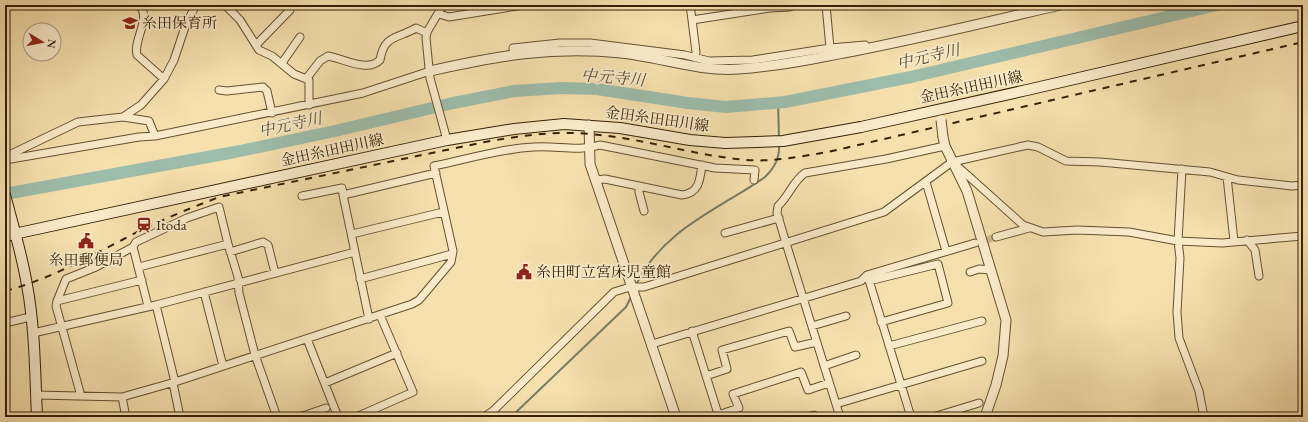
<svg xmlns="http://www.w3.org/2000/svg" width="1308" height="422" font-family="'EB Garamond','Noto Serif JP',serif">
	<rect width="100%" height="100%" fill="#f6e0ae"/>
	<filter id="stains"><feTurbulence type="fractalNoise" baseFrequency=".005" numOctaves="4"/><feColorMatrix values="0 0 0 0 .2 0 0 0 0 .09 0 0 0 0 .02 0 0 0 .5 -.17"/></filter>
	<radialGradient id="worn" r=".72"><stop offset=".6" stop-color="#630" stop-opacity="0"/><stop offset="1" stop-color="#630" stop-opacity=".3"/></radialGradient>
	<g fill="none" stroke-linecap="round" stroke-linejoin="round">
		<!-- stream -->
		<path stroke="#737e69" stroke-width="2" d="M 778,103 L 779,137
			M 636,285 C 663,229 718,210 765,177 C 775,167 780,158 779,143
			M 511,417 L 626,307 L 631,297"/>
		<!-- river -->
		<path stroke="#9dbdab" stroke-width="12" d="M 5,194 L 235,152 L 335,131 L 453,103 L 514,91 L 562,88 L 597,89 L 688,103 L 726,107 L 785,102 L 911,77 L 1217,5"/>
		<!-- minor-tunnel -->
		<path stroke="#cfba8c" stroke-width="7" stroke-dasharray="7 3.5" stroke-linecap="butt" d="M 977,243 L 996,237"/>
		<defs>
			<path id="minor" d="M 139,5 C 152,18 133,39 137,55 L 164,79
				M 225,5 L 240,20 L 259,50 L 272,56 L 294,74 L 309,80 L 309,105
				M 443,5 L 427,32 L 426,38 L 430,78 L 447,140
				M 690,5 L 692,20 L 770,8 L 790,7
				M 826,5 L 830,48
				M 439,14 L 449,17 L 523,5
				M 692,20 L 696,52 L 695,58
				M 256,45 L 290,10
				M 514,54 L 513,48 L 560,43 L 590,43 L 685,55 L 709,61 L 753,60 L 830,48 L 865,45
				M 282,63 L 300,37
				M 306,79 L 320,61 L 328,56 C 342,58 367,73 380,60 C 384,35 397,39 416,28 L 427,33
				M 219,90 L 227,91 L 263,87 L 267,91 L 272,113
				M 123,117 L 141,105 L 164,79 L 174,60 L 186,24 L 196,5
				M 5,157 L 78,122 L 123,117 L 149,121 L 155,136 L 363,93 L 430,71
				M 5,160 L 139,137 L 155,136
				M 955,164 L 1023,225 L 1043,232 L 1077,230 L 1129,232 L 1178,241 L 1222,243 L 1303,236
				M 1182,169 L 1178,241 L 1180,258 L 1177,312 L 1179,338 L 1199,391 L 1204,417
				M 1227,177 L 1234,241
				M 595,180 L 605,179 L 682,195 C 699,193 700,180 702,165
				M 926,182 L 946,251
				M 639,186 L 639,192 L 644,211
				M 302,196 L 342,188 L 343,195
				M 725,233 L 779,218
				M 352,234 L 443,212
				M 996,237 L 1029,228
				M 1247,240 L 1255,250 L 1259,276
				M 230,252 L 263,242 L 268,245 L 275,273
				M 139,267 L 228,244 L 238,277 L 239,293 L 255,355 L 277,417
				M 970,272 L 979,269 L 991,270
				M 868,277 L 911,417
				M 360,279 L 452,254
				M 869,281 L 938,264 L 948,303 L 881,322
				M 204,292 L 223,366
				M 57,301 L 66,279 L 96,267 L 133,247
				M 156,305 L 175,382
				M 148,306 L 133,247 L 136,242 L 187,218 L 219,207 L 228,244
				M 369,319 L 343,195 L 436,173
				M 5,323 L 30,317
				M 812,326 L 846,316
				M 692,331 L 719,417
				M 33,333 L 156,305 L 355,252
				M 307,339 L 338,417
				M 652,344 L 861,281 L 867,275 L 975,243
				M 889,346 L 982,321
				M 824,366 L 856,355
				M 706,376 L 727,369 L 722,350 L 789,331 L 795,347 L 817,342
				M 173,383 L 180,417
				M 325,383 L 397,353
				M 36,395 L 122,397 L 175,382 L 412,304 L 419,300 L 451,262 L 453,251 L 434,166 C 467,159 500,149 533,147 C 556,145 578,152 600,145 L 715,168 L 755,170 L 754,180
				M 81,396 L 56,306 L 57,301 L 142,280
				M 122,397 L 126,417
				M 836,404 L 982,361
				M 718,415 L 739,408 L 733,394 L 801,372 L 808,390 L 829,383
				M 300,417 L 326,408
				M 356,417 L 413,392 L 380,315
				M 484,417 L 493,411 L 614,292 L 630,287 L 644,287 L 884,212 L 952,162 L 1028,145 L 1038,147 L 1066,161 L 1100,162 L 1210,172 L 1238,180 L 1292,186 L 1303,185
				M 806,417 L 814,415 L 815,417
				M 840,417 L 786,243 L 777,213 L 778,206 C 789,196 793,181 805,173 L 886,159 L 945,146
				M 933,417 L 979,403"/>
			<path id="tertiary" d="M 430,71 C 496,56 552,46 621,53 C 660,57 699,72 739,69 C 768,67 798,62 828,56 C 906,42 983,23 1060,5
				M 589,125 L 590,164 L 676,417
				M 943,137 L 945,146 L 967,191 L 1006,320 L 1003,356 L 996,385 L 985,417"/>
			<path id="secondary" d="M 5,195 C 13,225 22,255 27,285 C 35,328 35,373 37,417
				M 5,236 L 447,140 L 514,129 L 564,124 L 620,128 L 690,140 L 725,143 L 783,141 L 861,127 L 1027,90 L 1303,26"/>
		</defs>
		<!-- minor casing -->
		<use href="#minor" stroke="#655030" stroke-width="9"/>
		<!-- tertiary casing -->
		<use href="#tertiary" stroke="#655030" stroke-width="11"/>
		<!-- secondary casing -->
		<use href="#secondary" stroke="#352006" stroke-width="12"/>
		<!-- minor -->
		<use href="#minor" stroke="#f9ebca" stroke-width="7"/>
		<!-- tertiary -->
		<use href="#tertiary" stroke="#f9ebca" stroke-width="9"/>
		<!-- secondary -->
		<use href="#secondary" stroke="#f9ebca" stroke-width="10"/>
		<!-- rail -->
		<path stroke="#352006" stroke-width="2" stroke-dasharray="7 7" stroke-linecap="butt" d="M 5,291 C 47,280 83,260 122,240 C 153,223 186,210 219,197 L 485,142 C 524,135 560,130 600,135 C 649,140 697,156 747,160 C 774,162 802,156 828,152 L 1303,42"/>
		<defs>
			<path id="tertiary-bridge" d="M 941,120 L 943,137"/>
		</defs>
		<!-- tertiary-bridge casing -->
		<use href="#tertiary-bridge" stroke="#655030" stroke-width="11" stroke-linecap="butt"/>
		<!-- tertiary-bridge -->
		<use href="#tertiary-bridge" stroke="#f9ebca" stroke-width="9"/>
	</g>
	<!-- icons -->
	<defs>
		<symbol id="school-bare" viewBox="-9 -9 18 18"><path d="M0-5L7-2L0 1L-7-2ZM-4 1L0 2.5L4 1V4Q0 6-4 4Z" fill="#8f2418" stroke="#f9ebca" stroke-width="2.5" paint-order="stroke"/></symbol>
		<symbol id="station-bare" viewBox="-9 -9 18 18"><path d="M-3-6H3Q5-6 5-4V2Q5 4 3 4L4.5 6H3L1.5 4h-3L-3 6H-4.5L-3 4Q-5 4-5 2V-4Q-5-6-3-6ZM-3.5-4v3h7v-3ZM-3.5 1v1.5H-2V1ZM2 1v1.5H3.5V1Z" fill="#8f2418" stroke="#f9ebca" stroke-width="2.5" paint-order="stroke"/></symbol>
		<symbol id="civic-bare" viewBox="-9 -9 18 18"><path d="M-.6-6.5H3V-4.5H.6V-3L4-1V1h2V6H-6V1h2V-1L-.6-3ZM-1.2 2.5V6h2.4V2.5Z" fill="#8f2418" stroke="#f9ebca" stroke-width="2.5" paint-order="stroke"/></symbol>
	</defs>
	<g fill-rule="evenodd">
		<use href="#school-bare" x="119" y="12" width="22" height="22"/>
		<use href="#station-bare" x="133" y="214" width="22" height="22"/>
		<use href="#civic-bare" x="75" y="230" width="22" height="22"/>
		<use href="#civic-bare" x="513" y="261" width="22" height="22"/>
	</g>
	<g text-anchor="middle" stroke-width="3.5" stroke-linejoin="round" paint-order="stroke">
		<!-- poi labels -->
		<g font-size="15" fill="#352006" stroke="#f9ebca" text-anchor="start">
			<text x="142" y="28">糸田保育所</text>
			<text x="156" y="230">Itoda</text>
			<text x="86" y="265" text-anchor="middle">糸田郵便局</text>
			<text x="536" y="277">糸田町立宮床児童館</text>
		</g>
		<!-- street labels -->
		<g font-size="15" fill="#352006" stroke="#f9ebca">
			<text transform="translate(971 87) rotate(-12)" y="5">金田糸田田川線</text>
			<text transform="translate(657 119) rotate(8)" y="5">金田糸田田川線</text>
			<text transform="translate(332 150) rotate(-12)" y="5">金田糸田田川線</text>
		</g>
		<!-- water labels -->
		<g font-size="16" font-style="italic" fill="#544f38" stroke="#f9ebca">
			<text transform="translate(928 56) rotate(-13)" y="6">中元寺川</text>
			<text transform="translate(613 77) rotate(5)" y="6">中元寺川</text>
			<text transform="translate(290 124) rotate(-12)" y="6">中元寺川</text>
		</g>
	</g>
	<!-- margin -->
	<rect width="1308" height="422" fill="none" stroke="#f6e0ae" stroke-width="20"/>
	<rect x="6" y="6" width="1296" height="410" fill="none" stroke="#352006" stroke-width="2"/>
	<rect x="10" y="10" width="1288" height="402" fill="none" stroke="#352006"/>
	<!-- north arrow -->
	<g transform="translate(42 42) rotate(100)"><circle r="19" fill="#f9ebca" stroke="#ab9a7c"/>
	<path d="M0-3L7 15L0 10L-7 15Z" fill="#8f2418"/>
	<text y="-6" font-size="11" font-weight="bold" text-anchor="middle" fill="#352006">N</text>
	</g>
	<rect width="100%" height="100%" filter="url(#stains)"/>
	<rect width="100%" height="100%" fill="url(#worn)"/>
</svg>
